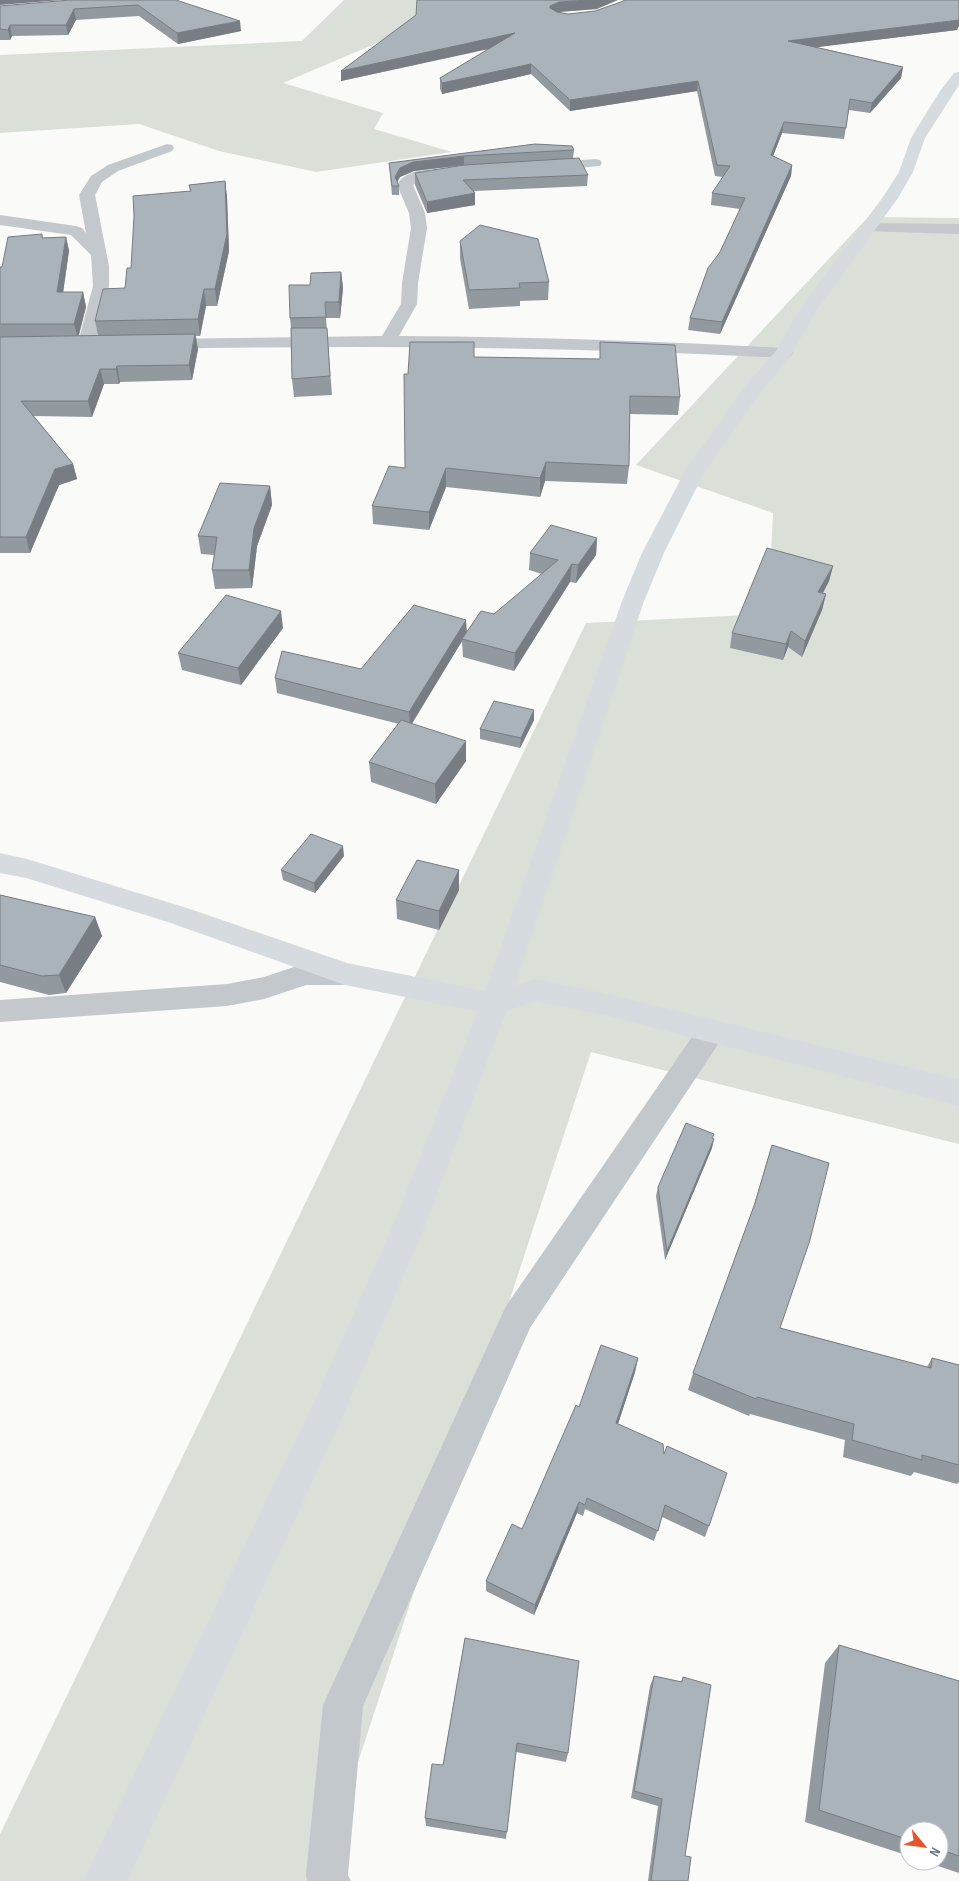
<svg xmlns="http://www.w3.org/2000/svg" width="959" height="1881" font-family="'Sofia Sans Condensed',sans-serif">
	<rect width="100%" height="100%" fill="#fafaf8"/>
	<!-- green -->
	<path fill="#dadfd7" d="M 344,0 L 434,0 L 384,40 L 283,83 L 383,113 L 374,129 L 452,152 L 316,172 L 219,151 L 139,124 L 0,133 L 0,55 L 302,41 Z
		M 868,217 L 959,218 L 959,1144 L 591,1052 L 319,1881 L 0,1881 L 0,1834 L 586,623 L 768,614 L 773,513 L 636,465 Z"/>
	<g fill="none" stroke-linecap="round" stroke-linejoin="round">
		<!-- street -->
		<path fill="#c3c8cc" fill-rule="evenodd" d="M 167,144 L 172,145 L 174,148 L 172,151 L 118,171 L 102,182 L 95,195 L 109,266 L 109,286 L 95,346 L 92,350 L 86,351 L 80,350 L 77,346 L 93,286 L 91,255 L 71,235 L 0,225 L 0,215 L 76,226 L 82,228 L 86,233 L 79,195 L 91,176 L 108,165 Z
			M 595,159 L 600,160 L 602,163 L 600,166 L 546,171 L 541,170 L 539,167 L 541,164 L 546,163 Z
			M 451,169 L 456,170 L 458,173 L 456,176 L 418,181 L 413,185 L 425,213 L 427,228 L 418,283 L 417,304 L 399,336 C 528,337 656,341 784,348 L 790,349 L 793,353 L 790,357 L 784,358 C 575,347 368,345 159,349 L 153,348 L 150,344 L 153,340 L 159,339 L 382,336 L 401,304 L 402,283 L 411,228 L 409,213 L 397,185 C 406,167 434,170 451,169 Z
			M 868,223 L 959,224 L 959,234 L 862,231 L 860,228 L 862,225 Z
			M 306,963 L 345,963 L 355,966 L 359,974 L 355,982 L 345,985 L 306,985 L 264,999 L 227,1006 L 0,1022 L 0,1000 L 227,984 L 264,977 Z
			M 711,1020 L 721,1024 L 726,1032 L 721,1040 L 530,1328 L 363,1706 L 348,1875 L 351,1881 L 307,1881 L 306,1875 L 323,1705 L 506,1306 L 701,1024 Z"/>
		<!-- secondary -->
		<path fill="#d6dbdf" fill-rule="evenodd" d="M 959,72 L 959,85 L 925,138 L 913,172 L 898,198 L 814,314 L 790,357 L 760,393 L 705,471 L 664,553 L 644,601 L 509,1004 L 422,1233 L 340,1422 L 127,1881 L 83,1881 L 316,1398 L 390,1233 L 481,1004 L 622,601 L 642,553 L 685,471 L 746,385 L 776,351 L 800,309 L 883,197 L 899,172 L 911,138 L 940,91 L 954,73 Z"/>
		<!-- primary -->
		<path fill="#d6dbdf" fill-rule="evenodd" d="M 0,853 L 27,859 L 187,908 L 347,963 L 495,993 L 535,979 L 608,994 L 959,1080 L 959,1106 L 608,1016 L 535,1001 L 495,1015 L 345,985 L 168,922 L 26,878 L 0,873 Z"/>
	</g>
	<!-- wall -->
	<path fill="#929a9f" d="M 176,0 L 241,31 L 178,44 L 139,16 L 76,20 L 68,35 L 12,36 L 10,40 L 0,40 L 0,6 Z
		M 597,9 L 558,12 L 568,14 L 957,30 L 816,47 L 903,67 L 901,78 L 870,113 L 849,110 L 844,139 L 782,133 L 773,156 L 792,165 L 791,176 L 720,334 L 688,330 L 690,318 L 740,209 L 711,205 L 712,193 L 723,177 L 715,176 L 697,91 L 570,111 L 531,74 L 442,94 L 440,89 L 440,78 L 489,49 L 341,81 L 341,71 L 416,15 Z
		M 535,144 L 574,150 L 573,158 L 588,175 L 587,186 L 474,191 L 475,193 L 475,205 L 427,213 L 415,185 L 415,173 L 464,165 L 414,171 L 400,177 L 397,182 L 399,186 L 399,195 L 392,195 L 389,163 Z
		M 225,181 L 227,197 L 229,251 L 217,306 L 206,306 L 200,336 L 196,336 L 198,349 L 192,380 L 120,382 L 119,384 L 104,384 L 92,417 L 34,416 L 73,464 L 77,479 L 59,485 L 30,553 L 0,553 L 0,267 L 2,267 L 42,234 L 43,238 L 66,237 L 69,251 L 63,292 L 83,292 L 86,307 L 78,336 L 98,335 L 95,321 L 125,288 L 131,268 L 190,191 L 189,185 Z
		M 460,241 L 549,282 L 548,300 L 520,301 L 520,306 L 469,309 L 460,259 Z
		M 341,272 L 343,288 L 340,318 L 326,318 L 332,395 L 294,397 L 292,379 L 291,328 L 290,318 L 310,285 Z
		M 474,357 L 680,397 L 678,415 L 630,414 L 629,466 L 627,484 L 545,481 L 540,497 L 446,487 L 429,530 L 373,524 L 372,506 L 405,468 Z
		M 270,486 L 272,505 L 257,546 L 252,588 L 215,589 L 212,570 L 214,555 L 201,554 L 198,536 Z
		M 597,538 L 596,555 L 576,583 L 570,582 L 514,671 L 463,657 L 462,641 L 412,724 L 466,761 L 436,804 L 371,782 L 369,762 L 399,724 L 277,693 L 275,678 L 361,669 L 467,633 L 494,614 L 542,574 L 529,570 L 530,553 Z
		M 833,566 L 829,581 L 823,593 L 826,594 L 822,610 L 802,657 L 788,647 L 783,660 L 730,648 L 732,633 Z
		M 283,628 L 241,685 L 182,670 L 178,653 Z
		M 534,710 L 534,720 L 520,748 L 480,739 L 480,729 Z
		M 344,856 L 315,893 L 283,880 L 281,870 Z
		M 459,870 L 459,890 L 439,930 L 397,919 L 396,900 Z
		M 0,895 L 95,917 L 102,936 L 66,993 L 49,995 L 0,982 Z
		M 713,1138 L 712,1148 L 665,1260 L 656,1196 L 658,1187 Z
		M 772,1145 L 780,1328 L 927,1367 L 932,1358 L 959,1365 L 959,1482 L 957,1484 L 914,1472 L 911,1476 L 843,1457 L 845,1440 L 750,1414 L 749,1416 L 688,1390 L 693,1373 L 753,1208 Z
		M 638,1358 L 635,1372 L 618,1424 L 664,1454 L 709,1526 L 705,1537 L 662,1517 L 654,1541 L 585,1509 L 583,1516 L 577,1513 L 534,1615 L 486,1591 L 486,1581 L 522,1529 L 579,1407 Z
		M 465,1638 L 568,1753 L 566,1762 L 516,1752 L 506,1839 L 426,1826 L 425,1818 L 443,1765 Z
		M 839,1645 L 959,1681 L 959,1873 L 923,1861 L 939,1861 L 939,1831 L 909,1831 L 909,1856 L 805,1822 L 825,1663 Z
		M 654,1676 L 681,1682 L 683,1677 L 685,1856 L 688,1881 L 648,1881 L 658,1806 L 631,1798 L 650,1686 Z"/>
	<!-- shaded-wall -->
	<path fill="#777d82" d="M 0,0 L 62,0 L 0,5 Z
		M 588,0 L 618,0 L 597,9 L 559,12 L 550,15 L 550,6 L 559,2 Z
		M 74,9 L 76,20 L 68,35 L 66,25 Z
		M 959,20 L 959,26 L 957,30 L 786,51 L 788,41 Z
		M 240,21 L 241,31 L 178,44 L 177,33 Z
		M 10,25 L 12,36 L 10,40 L 8,30 Z
		M 515,33 L 515,43 L 341,81 L 341,71 Z
		M 531,64 L 531,74 L 442,94 L 442,83 Z
		M 903,67 L 901,78 L 870,113 L 872,103 Z
		M 698,81 L 697,91 L 570,111 L 570,100 Z
		M 784,122 L 782,133 L 769,166 L 771,155 Z
		M 464,156 L 464,165 L 414,171 L 400,177 L 395,186 L 395,177 L 400,168 L 413,162 Z
		M 792,165 L 791,176 L 720,334 L 722,322 Z
		M 225,181 L 227,197 L 229,251 L 217,306 L 215,289 Z
		M 475,193 L 475,205 L 427,213 L 427,202 Z
		M 66,237 L 69,251 L 61,307 L 57,292 Z
		M 341,272 L 343,288 L 340,318 L 339,302 Z
		M 204,289 L 206,306 L 200,336 L 198,319 Z
		M 83,292 L 86,307 L 78,339 L 74,324 Z
		M 195,334 L 198,349 L 192,380 L 189,365 Z
		M 117,366 L 120,382 L 119,384 L 116,369 Z
		M 100,369 L 104,384 L 92,417 L 88,401 Z
		M 546,462 L 545,481 L 540,497 L 540,478 Z
		M 73,464 L 77,479 L 59,485 L 30,553 L 26,537 L 55,469 Z
		M 446,468 L 446,487 L 429,530 L 429,512 Z
		M 270,486 L 272,505 L 257,546 L 252,588 L 249,570 L 254,528 Z
		M 597,538 L 596,555 L 576,583 L 578,565 Z
		M 572,564 L 570,582 L 514,671 L 515,653 Z
		M 833,566 L 829,581 L 815,608 L 818,592 Z
		M 826,594 L 822,610 L 802,657 L 805,641 Z
		M 281,611 L 283,628 L 241,685 L 238,668 Z
		M 466,620 L 467,634 L 462,639 L 462,641 L 410,726 L 409,712 Z
		M 791,631 L 788,647 L 783,660 L 786,644 Z
		M 534,710 L 534,720 L 520,748 L 521,738 Z
		M 466,741 L 466,761 L 436,804 L 435,784 Z
		M 343,846 L 344,856 L 315,893 L 314,883 Z
		M 459,870 L 459,890 L 439,930 L 439,911 Z
		M 95,917 L 102,936 L 66,993 L 59,975 Z
		M 714,1139 L 712,1148 L 665,1260 L 667,1251 Z
		M 638,1358 L 635,1372 L 614,1436 L 616,1423 Z
		M 579,1502 L 577,1513 L 534,1615 L 535,1605 Z"/>
	<!-- building -->
	<path fill="#aab3b9" stroke="#777d82" d="M 70,0 L 176,0 L 240,21 L 177,33 L 138,5 L 74,9 L 66,25 L 10,25 L 8,30 L 0,29 L 0,6 Z
		M 417,0 L 588,0 L 559,2 L 550,6 L 550,8 L 557,12 L 568,14 L 595,11 L 621,2 L 625,0 L 959,0 L 959,20 L 788,41 L 903,67 L 872,103 L 850,99 L 846,128 L 784,122 L 771,155 L 792,165 L 722,322 L 690,318 L 708,268 L 720,252 L 745,198 L 712,193 L 730,166 L 717,165 L 698,81 L 570,100 L 531,64 L 442,83 L 440,78 L 515,33 L 341,71 L 416,15 Z
		M 535,144 L 572,146 L 574,150 L 464,156 L 413,162 L 400,168 L 395,177 L 399,186 L 392,186 L 389,163 Z
		M 579,158 L 588,175 L 463,180 L 475,193 L 427,202 L 415,173 L 464,165 Z
		M 225,181 L 227,234 L 215,289 L 204,289 L 198,319 L 95,321 L 103,289 L 125,288 L 127,268 L 131,268 L 134,216 L 133,196 L 191,191 L 189,185 Z
		M 480,225 L 538,239 L 549,282 L 519,283 L 520,288 L 469,290 L 460,241 Z
		M 42,234 L 42,238 L 66,237 L 57,292 L 83,292 L 74,324 L 0,324 L 0,267 L 2,267 L 8,237 Z
		M 341,272 L 339,302 L 325,302 L 326,317 L 290,318 L 289,285 L 310,285 L 311,273 Z
		M 291,328 L 327,328 L 330,376 L 292,379 Z
		M 195,334 L 189,365 L 117,366 L 116,369 L 100,369 L 88,401 L 21,401 L 73,464 L 55,469 L 26,537 L 0,537 L 0,337 Z
		M 410,342 L 474,342 L 474,357 L 600,359 L 600,342 L 675,345 L 680,397 L 630,396 L 629,466 L 546,462 L 540,478 L 446,468 L 429,512 L 372,506 L 389,466 L 405,468 L 404,374 L 408,374 Z
		M 220,483 L 270,486 L 254,528 L 249,570 L 212,570 L 217,537 L 198,536 Z
		M 551,525 L 597,538 L 578,565 L 572,564 L 515,653 L 462,639 L 481,611 L 494,614 L 558,560 L 530,553 Z
		M 767,548 L 833,566 L 818,592 L 826,594 L 805,641 L 791,631 L 786,644 L 732,633 Z
		M 226,595 L 281,611 L 238,668 L 178,653 Z
		M 414,605 L 466,620 L 409,712 L 275,678 L 282,651 L 361,669 Z
		M 494,701 L 534,710 L 521,738 L 480,729 Z
		M 401,720 L 466,741 L 435,784 L 369,762 Z
		M 311,834 L 343,846 L 314,883 L 281,870 Z
		M 417,860 L 459,870 L 439,911 L 396,900 Z
		M 0,895 L 95,917 L 59,975 L 42,976 L 0,965 Z
		M 686,1123 L 714,1134 L 712,1138 L 714,1139 L 667,1251 L 658,1187 Z
		M 772,1145 L 829,1163 L 810,1240 L 780,1328 L 931,1368 L 932,1358 L 959,1365 L 959,1465 L 922,1455 L 922,1460 L 852,1440 L 854,1424 L 757,1397 L 756,1399 L 693,1373 L 755,1203 Z
		M 601,1345 L 638,1358 L 616,1423 L 663,1444 L 664,1454 L 667,1446 L 727,1473 L 709,1526 L 665,1505 L 658,1531 L 587,1498 L 585,1505 L 579,1502 L 535,1605 L 486,1581 L 512,1524 L 522,1529 L 576,1405 L 579,1407 Z
		M 465,1638 L 579,1661 L 568,1753 L 517,1743 L 507,1832 L 425,1818 L 432,1764 L 443,1765 Z
		M 839,1645 L 959,1681 L 959,1856 L 939,1849 L 939,1831 L 909,1831 L 909,1840 L 819,1810 Z
		M 654,1676 L 682,1682 L 683,1677 L 711,1685 L 685,1856 L 691,1857 L 688,1881 L 651,1881 L 662,1799 L 634,1791 Z"/>
	<!-- north arrow -->
	<g transform="translate(924 1846) rotate(119)"><circle r="24" fill="#ffffff" stroke="#c1c8cd"/>
	<path d="M0-4L9 19L0 12L-9 19Z" fill="#e4572e"/>
	<text y="-8" font-size="14" font-weight="bold" text-anchor="middle" fill="#657683">N</text>
	</g>
</svg>
